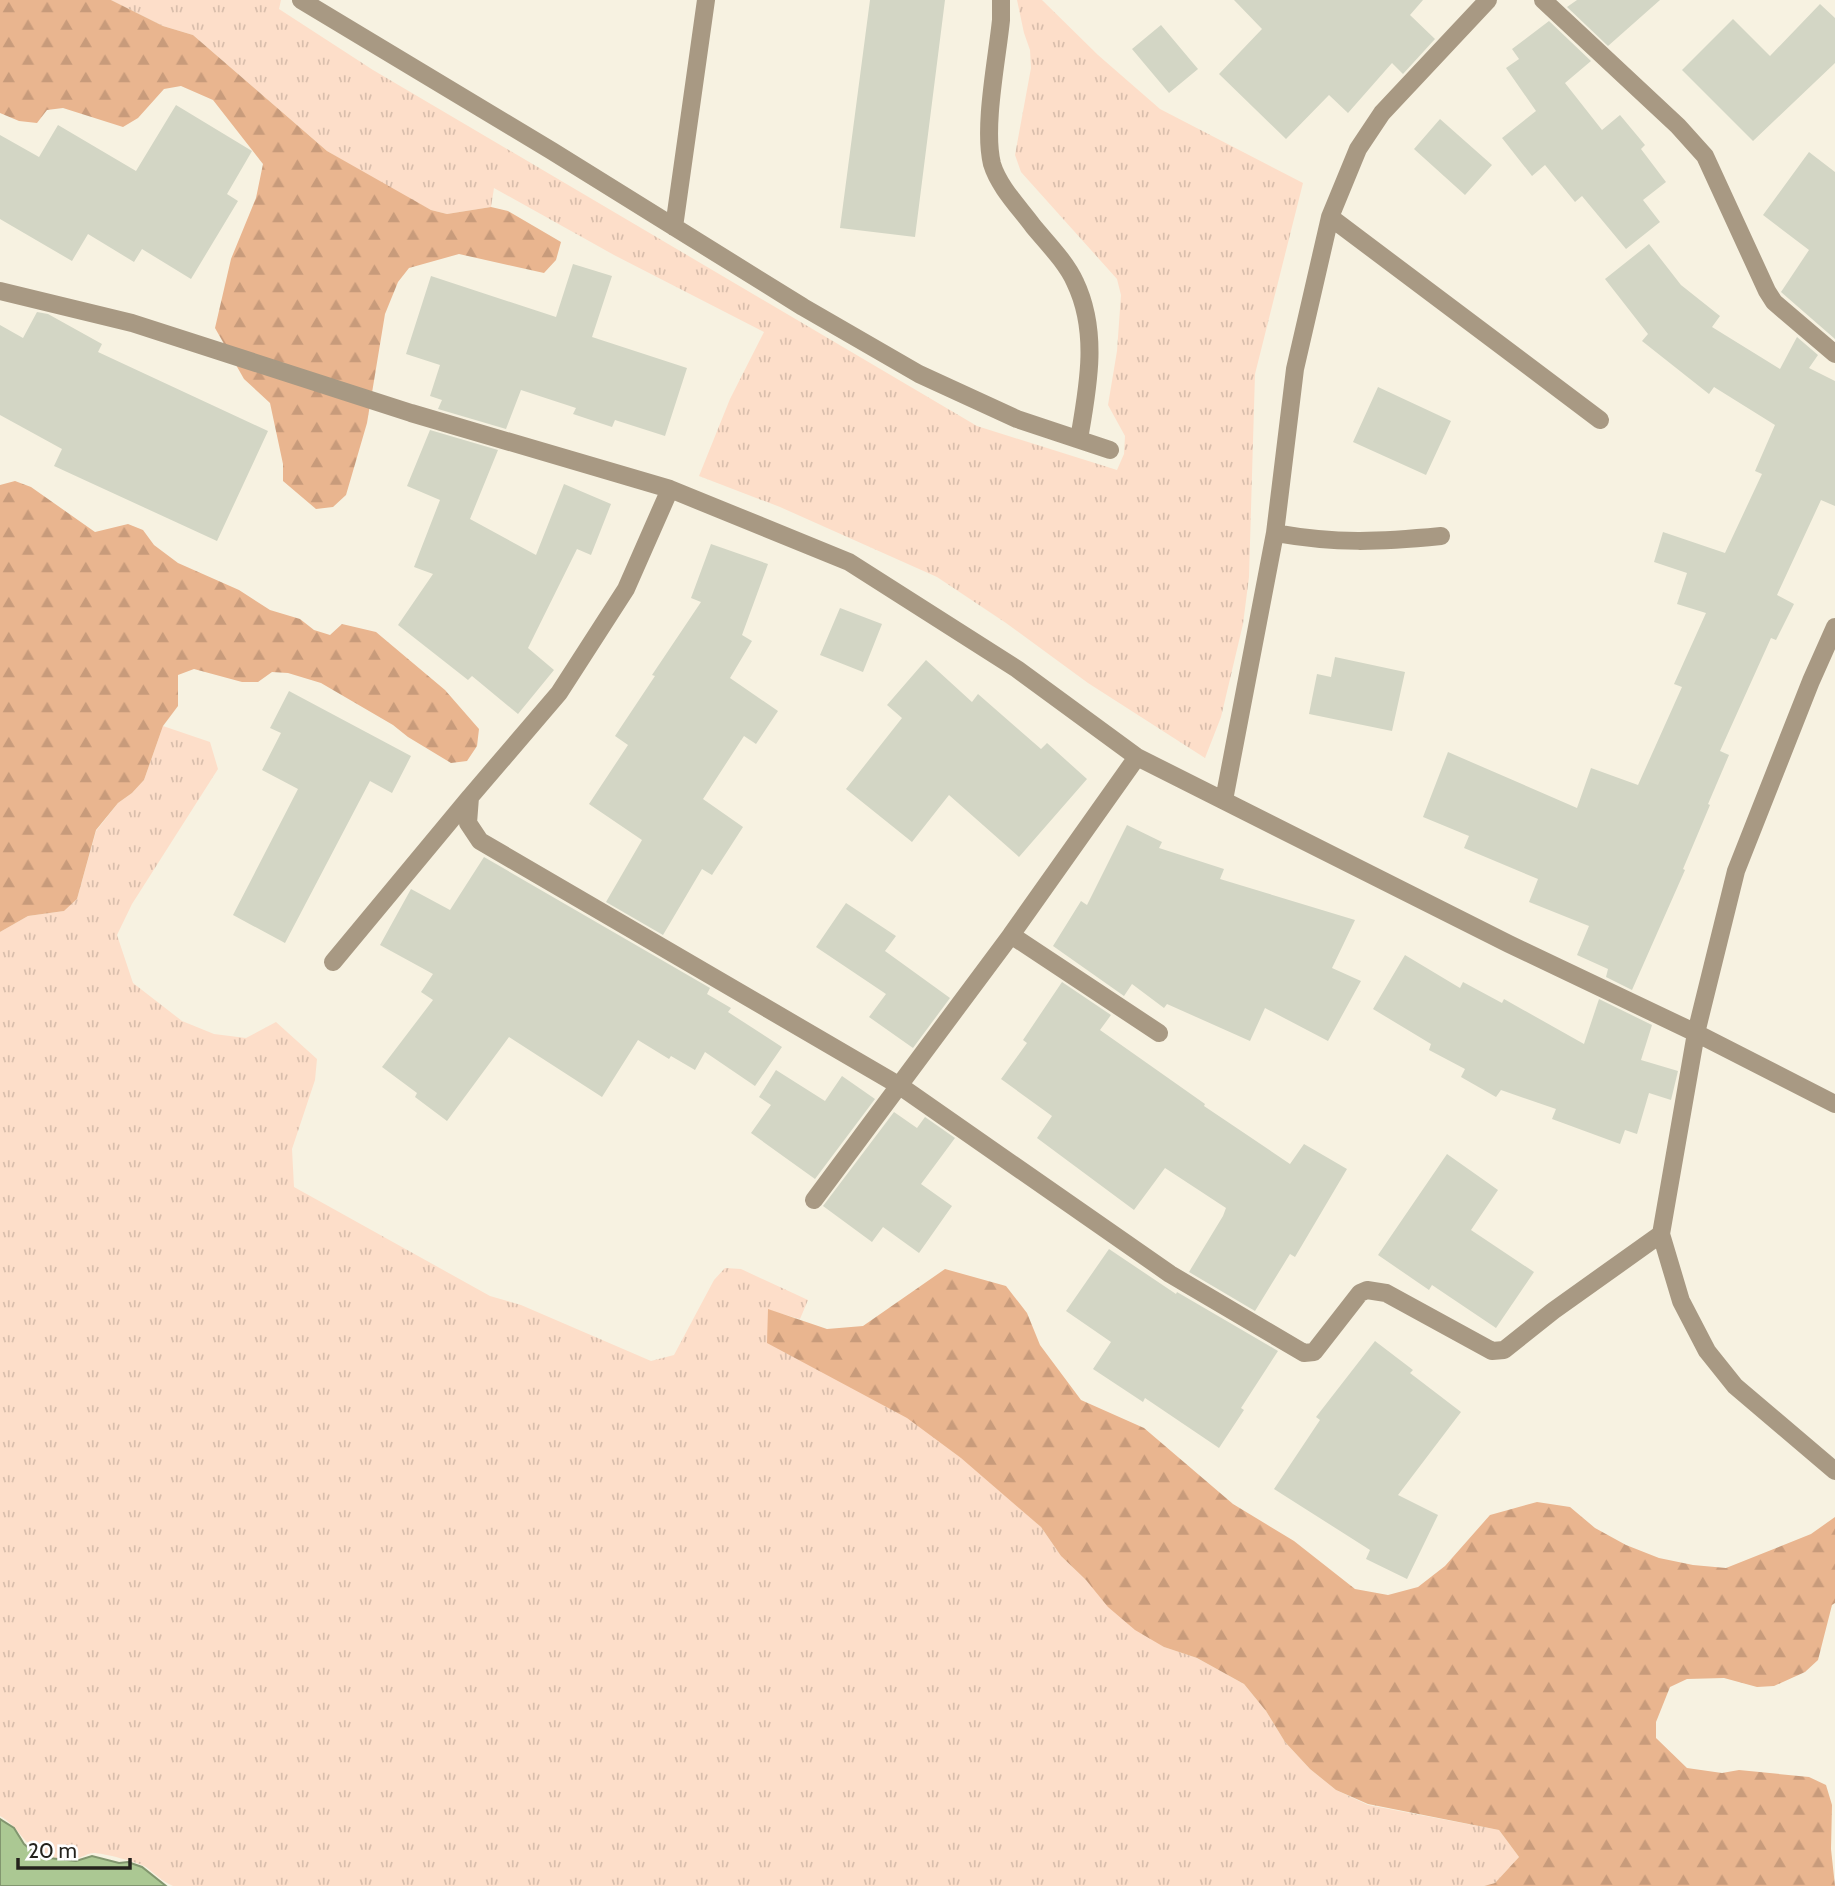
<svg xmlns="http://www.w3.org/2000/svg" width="1835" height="1886" font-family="Cabin,sans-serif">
	<defs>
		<pattern id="grass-tufts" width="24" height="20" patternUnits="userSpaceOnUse" patternTransform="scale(1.75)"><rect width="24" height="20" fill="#fddec9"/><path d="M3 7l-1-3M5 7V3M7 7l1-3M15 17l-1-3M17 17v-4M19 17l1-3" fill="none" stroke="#d9beac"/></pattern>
		<pattern id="forest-firs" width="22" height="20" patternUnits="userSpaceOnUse" patternTransform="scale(1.75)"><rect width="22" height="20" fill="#e9b58f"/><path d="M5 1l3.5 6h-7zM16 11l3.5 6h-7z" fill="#c89b7b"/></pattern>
	</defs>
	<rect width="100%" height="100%" fill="#f7f2e1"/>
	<!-- grass -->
	<path fill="url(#grass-tufts)" d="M 111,0 L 281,0 L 279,9 L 373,70 L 977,426 L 1117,470 L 1124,454 L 1125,436 L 1108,405 L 1117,351 L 1121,295 L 1117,279 L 1021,172 L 1015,155 L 1031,68 L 1030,50 L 1024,33 L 1017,0 L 1042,0 L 1098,55 L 1160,109 L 1303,183 L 1255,374 L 1249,577 L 1243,624 L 1221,717 L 1205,758 L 1088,683 L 1006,623 L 937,577 L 780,507 L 699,476 L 730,399 L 764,332 L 614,255 L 494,188 L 491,207 L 447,214 L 431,210 L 398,193 L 327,151 L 193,35 L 163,26 Z
		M 163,726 L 210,742 L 218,769 L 132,904 L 117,935 L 133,983 L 182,1021 L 214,1034 L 246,1038 L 276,1022 L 317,1059 L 315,1080 L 292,1149 L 294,1187 L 490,1296 L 521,1305 L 651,1361 L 674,1355 L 714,1280 L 725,1268 L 741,1269 L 808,1300 L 800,1319 L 768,1310 L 989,1479 L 1041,1527 L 1061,1556 L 1086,1580 L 1164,1647 L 1197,1658 L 1244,1684 L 1266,1711 L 1285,1742 L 1310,1769 L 1336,1790 L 1368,1805 L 1499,1830 L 1519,1857 L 1495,1883 L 1484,1886 L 173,1886 C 162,1881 155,1874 146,1867 C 138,1862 103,1853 93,1853 C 88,1853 83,1857 78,1858 C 67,1860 49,1858 40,1853 C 23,1843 17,1825 0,1816 L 0,932 L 28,916 L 64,911 L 77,899 L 96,831 L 118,803 L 132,793 L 144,780 Z"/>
	<!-- forest -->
	<path fill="url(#forest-firs)" d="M 0,0 L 111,0 L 163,26 L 193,35 L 327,151 L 431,210 L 447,214 L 491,207 L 508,211 L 561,242 L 556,260 L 544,273 L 459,254 L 409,268 L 398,282 L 385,314 L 367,423 L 346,495 L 333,507 L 316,509 L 283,481 L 283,464 L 270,403 L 244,379 L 215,328 L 231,259 L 256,198 L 263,164 L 213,100 L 181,86 L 164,89 L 138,118 L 123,127 L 63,108 L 47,110 L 37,123 L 19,121 L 0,113 Z
		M 15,481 L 31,487 L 95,532 L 128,524 L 143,530 L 154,545 L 178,563 L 239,590 L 270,610 L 300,619 L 314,630 L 330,635 L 342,624 L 376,632 L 445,690 L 479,729 L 477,746 L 467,761 L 451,763 L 408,737 L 393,725 L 321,683 L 288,673 L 272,672 L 258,682 L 242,682 L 194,669 L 178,675 L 178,706 L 163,726 L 144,780 L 132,793 L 118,803 L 96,830 L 77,899 L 64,911 L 28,916 L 0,932 L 0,485 Z
		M 945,1269 L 1006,1286 L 1027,1313 L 1040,1345 L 1081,1400 L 1144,1428 L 1233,1504 L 1294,1541 L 1355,1589 L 1388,1595 L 1418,1587 L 1445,1566 L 1490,1515 L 1537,1502 L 1570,1507 L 1595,1528 L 1626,1545 L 1659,1558 L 1693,1565 L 1726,1568 L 1811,1534 L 1835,1517 L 1835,1603 L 1832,1605 L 1818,1660 L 1805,1672 L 1774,1686 L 1757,1687 L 1724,1678 L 1687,1679 L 1670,1687 L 1656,1722 L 1656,1738 L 1687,1768 L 1722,1773 L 1739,1770 L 1809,1777 L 1826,1785 L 1832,1805 L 1831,1849 L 1835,1886 L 1484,1886 L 1495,1883 L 1519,1857 L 1499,1830 L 1368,1804 L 1336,1790 L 1310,1769 L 1285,1742 L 1266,1711 L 1244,1684 L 1197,1658 L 1164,1647 L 1135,1630 L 1108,1607 L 1086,1580 L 1061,1556 L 1041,1527 L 961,1458 L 907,1418 L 767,1343 L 768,1309 L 827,1329 L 863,1326 Z"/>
	<!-- water -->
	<path fill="#abc893" stroke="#82966f" stroke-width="2" d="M 0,1819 L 14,1828 L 24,1844 L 40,1857 L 76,1861 L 92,1856 L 119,1863 L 128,1862 L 142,1867 L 166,1886 L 0,1886 Z"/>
	<!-- building -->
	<path fill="#d3d6c5" d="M 870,0 L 945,0 L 915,237 L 840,228 Z
		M 1234,0 L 1423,0 L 1410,15 L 1435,39 L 1403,74 L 1392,63 L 1348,113 L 1329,95 L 1286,139 L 1219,74 L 1262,29 Z
		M 1577,0 L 1660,0 L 1608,46 L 1567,7 Z
		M 1820,4 L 1835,18 L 1835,63 L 1753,141 L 1682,70 L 1733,19 L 1770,56 Z
		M 1549,21 L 1591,61 L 1565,83 L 1602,130 L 1620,115 L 1645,145 L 1641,149 L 1666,182 L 1643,200 L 1660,222 L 1626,249 L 1582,196 L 1575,202 L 1545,165 L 1532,176 L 1502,138 L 1536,111 L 1506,68 L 1519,59 L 1512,49 Z
		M 1161,25 L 1198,69 L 1169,93 L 1132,49 Z
		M 176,105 L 252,151 L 227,194 L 238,201 L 191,279 L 142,249 L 134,262 L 88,234 L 72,261 L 0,219 L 0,135 L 39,157 L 58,125 L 136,171 Z
		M 1440,119 L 1492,165 L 1465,195 L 1414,149 Z
		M 1809,152 L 1835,172 L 1835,339 L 1781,292 L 1809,250 L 1763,215 Z
		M 1649,244 L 1681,285 L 1720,316 L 1712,327 L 1780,369 L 1797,337 L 1818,355 L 1809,368 L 1835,381 L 1835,506 L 1821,500 L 1777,595 L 1794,604 L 1776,640 L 1771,638 L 1720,751 L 1729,755 L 1708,804 L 1710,805 L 1683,869 L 1685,870 L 1632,990 L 1606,977 L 1608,969 L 1577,955 L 1589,926 L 1529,902 L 1538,879 L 1464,848 L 1469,836 L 1423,817 L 1448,752 L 1577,808 L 1591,768 L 1638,785 L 1682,687 L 1674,684 L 1706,613 L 1677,604 L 1687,573 L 1654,562 L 1663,532 L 1725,553 L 1762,474 L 1755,471 L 1775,425 L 1714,387 L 1709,394 L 1642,341 L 1648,334 L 1605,279 Z
		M 573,264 L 612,276 L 592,337 L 687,368 L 665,436 L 615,420 L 612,427 L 573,414 L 576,408 L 521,390 L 506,429 L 438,409 L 442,400 L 430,396 L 440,365 L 406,354 L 431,276 L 556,317 Z
		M 37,312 L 48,314 L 102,344 L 98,352 L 268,431 L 217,541 L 54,466 L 62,449 L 0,415 L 0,325 L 23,338 Z
		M 1378,387 L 1451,421 L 1426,475 L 1353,442 Z
		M 430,430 L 498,450 L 470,519 L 536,555 L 564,484 L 611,504 L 591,555 L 577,549 L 528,648 L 554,670 L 518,714 L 472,676 L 468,680 L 398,625 L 433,574 L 414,567 L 440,500 L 407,486 Z
		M 711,544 L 768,564 L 742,635 L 752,641 L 730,678 L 778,711 L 756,744 L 744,736 L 703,799 L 743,827 L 712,875 L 702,869 L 663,935 L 606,902 L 642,840 L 589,804 L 628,745 L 615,736 L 655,676 L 652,675 L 701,602 L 691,598 Z
		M 840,608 L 882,624 L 863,672 L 820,655 Z
		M 1335,657 L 1405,672 L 1392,731 L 1309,714 L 1317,674 L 1331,677 Z
		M 926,660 L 972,702 L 978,694 L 1041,749 L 1047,743 L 1087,779 L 1019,857 L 949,795 L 912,842 L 846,789 L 902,718 L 887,705 Z
		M 289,691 L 411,756 L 392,793 L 370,781 L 285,943 L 233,915 L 298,789 L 262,770 L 281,733 L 270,728 Z
		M 1127,825 L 1162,842 L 1159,848 L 1224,869 L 1220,879 L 1355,920 L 1332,968 L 1361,981 L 1328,1041 L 1265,1008 L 1250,1041 L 1167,1004 L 1164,1008 L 1132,984 L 1124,996 L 1053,946 L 1081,901 L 1087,905 Z
		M 484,857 L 710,988 L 707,994 L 731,1008 L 728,1012 L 782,1047 L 755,1086 L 705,1052 L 695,1070 L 671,1056 L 669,1059 L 638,1040 L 602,1097 L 509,1037 L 447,1121 L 415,1097 L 417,1093 L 382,1067 L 433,1000 L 421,992 L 433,974 L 380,945 L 411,889 L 450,910 Z
		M 846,903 L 896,936 L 885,951 L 950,998 L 913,1048 L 869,1017 L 886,994 L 816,947 Z
		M 1405,955 L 1460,988 L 1463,982 L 1502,1003 L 1504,999 L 1584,1044 L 1599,999 L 1652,1025 L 1641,1060 L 1678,1071 L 1671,1100 L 1649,1093 L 1637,1134 L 1625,1130 L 1620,1144 L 1552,1119 L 1556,1109 L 1501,1090 L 1496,1097 L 1461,1077 L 1465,1069 L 1429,1050 L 1431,1044 L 1373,1009 Z
		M 1062,982 L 1111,1015 L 1100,1030 L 1205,1104 L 1204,1106 L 1290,1164 L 1304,1144 L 1347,1169 L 1295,1257 L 1290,1254 L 1255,1311 L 1189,1272 L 1223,1216 L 1226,1208 L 1165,1168 L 1134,1210 L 1037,1138 L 1052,1116 L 1001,1079 L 1027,1043 L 1023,1040 Z
		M 776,1070 L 825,1101 L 842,1076 L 875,1099 L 815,1179 L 751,1133 L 771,1105 L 759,1097 Z
		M 894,1112 L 917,1128 L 925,1117 L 955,1138 L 921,1184 L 952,1206 L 919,1253 L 883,1227 L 872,1242 L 823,1206 Z
		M 1447,1154 L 1498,1190 L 1471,1230 L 1534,1272 L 1496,1328 L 1432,1285 L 1429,1290 L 1378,1255 Z
		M 1109,1249 L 1176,1294 L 1177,1292 L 1278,1351 L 1241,1408 L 1244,1410 L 1219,1448 L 1145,1398 L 1143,1402 L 1093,1369 L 1111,1342 L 1066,1311 Z
		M 1375,1341 L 1413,1370 L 1410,1373 L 1461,1412 L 1398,1495 L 1438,1515 L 1407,1579 L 1366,1559 L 1370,1550 L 1274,1489 L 1320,1420 L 1316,1417 Z"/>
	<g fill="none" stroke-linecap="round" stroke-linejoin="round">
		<!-- minor -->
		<path stroke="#a89983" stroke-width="18" d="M 301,0 L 552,151 L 803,307 L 919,374 L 1017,419 L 1110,450
			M 1001,0 L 1001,20 C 997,60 983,127 992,164 C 999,187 1019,207 1033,226 C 1047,243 1066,262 1075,282 C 1099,332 1088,387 1079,439
			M 1543,0 L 1678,126 L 1705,156 L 1767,291 L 1774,302 L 1835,354
			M 1330,217 L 1600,420
			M 674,227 L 706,0
			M 0,291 L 132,323 L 411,413 L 670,489 L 849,562 L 1017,669 L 1137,757 L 1509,944 L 1696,1033 L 1835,1104
			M 670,489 L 626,589 L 559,693 L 470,797 L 468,823 L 480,841 L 900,1086 L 1170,1274 L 1304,1353 L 1314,1352 L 1360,1293 L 1367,1290 L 1386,1293 L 1492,1351 L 1504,1350 L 1553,1311 L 1661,1234
			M 1275,533 C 1337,544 1379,542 1441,536
			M 1835,627 L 1811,681 L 1736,871 L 1696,1033 L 1661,1234 L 1681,1301 L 1707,1351 L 1735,1386 L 1835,1471
			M 1224,800 L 1275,533 L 1295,369 L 1330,217 L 1358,149 L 1382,113 L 1488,0
			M 1011,935 L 1159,1033
			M 333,962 L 470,797
			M 814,1200 L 1011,935 L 1137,757"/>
	</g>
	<!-- scale -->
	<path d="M18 1858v10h112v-10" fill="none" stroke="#24221c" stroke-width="3.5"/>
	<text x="28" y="1858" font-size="21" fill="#24221c" stroke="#ffffff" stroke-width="5" paint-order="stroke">20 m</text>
</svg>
